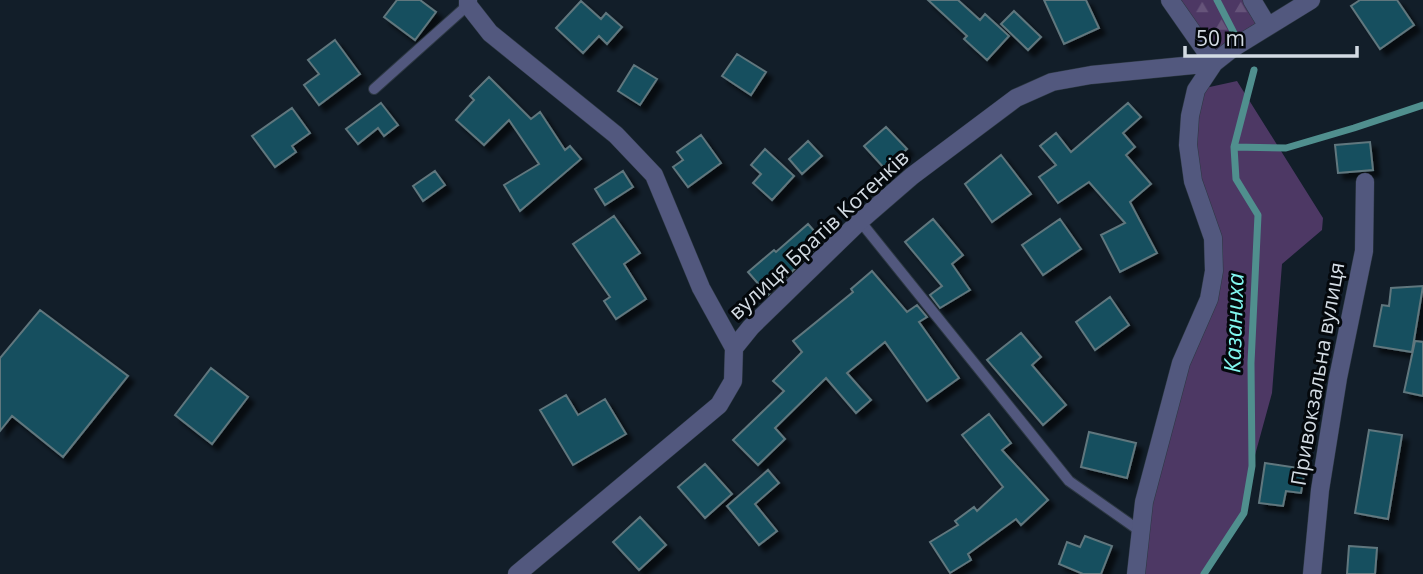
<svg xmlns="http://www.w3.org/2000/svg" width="1423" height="574" font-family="'Open Sans',sans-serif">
	<defs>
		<pattern id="forest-firs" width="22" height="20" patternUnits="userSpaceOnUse" patternTransform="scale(1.75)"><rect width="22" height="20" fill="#4d3864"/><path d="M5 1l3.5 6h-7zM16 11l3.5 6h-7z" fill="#66547a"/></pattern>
		<filter id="shadow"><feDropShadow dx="6" dy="6" stdDeviation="2" flood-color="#0009"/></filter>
	</defs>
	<rect width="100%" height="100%" fill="#121e29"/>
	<!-- green -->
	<path fill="#4d3864" d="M 1237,81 L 1323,218 L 1322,230 L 1282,264 L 1272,393 L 1252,466 L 1244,513 L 1204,574 L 1135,574 L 1144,502 L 1214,271 L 1193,181 L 1196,90 Z"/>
	<!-- forest -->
	<path fill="url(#forest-firs)" d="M 1170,0 L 1252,0 L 1267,25 L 1214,63 Z"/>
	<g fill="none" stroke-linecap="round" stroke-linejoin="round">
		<!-- stream -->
		<path stroke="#508f8e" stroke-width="7" d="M 1217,0 L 1234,33
			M 1234,147 L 1286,148 L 1354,128 L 1423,105
			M 1204,574 L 1244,513 L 1252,466 L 1251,363 L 1258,215 L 1236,179 L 1234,147 L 1254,70"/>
	</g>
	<!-- building -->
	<path fill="#17505e" stroke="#61777e" stroke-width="2" filter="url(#shadow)" d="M 397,0 L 420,0 L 436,12 L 415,40 L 384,17 Z
		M 928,0 L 958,0 L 980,20 L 985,14 L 1009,36 L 987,60 L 964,39 L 967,36 Z
		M 1044,0 L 1086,0 L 1099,28 L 1064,44 Z
		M 1360,0 L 1397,0 L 1414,25 L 1380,49 L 1351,6 Z
		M 581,1 L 601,19 L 606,13 L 622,27 L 607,44 L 599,36 L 583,53 L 556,28 Z
		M 1014,11 L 1041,37 L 1028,50 L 1001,24 Z
		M 335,40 L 360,74 L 319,105 L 304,85 L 319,74 L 308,60 Z
		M 737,54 L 766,72 L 751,95 L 722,76 Z
		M 634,65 L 657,79 L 640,105 L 618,91 Z
		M 489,77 L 531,119 L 540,112 L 565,150 L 570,146 L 581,159 L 520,211 L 504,185 L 539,164 L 509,120 L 484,145 L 456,120 L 474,100 L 470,96 Z
		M 381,103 L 398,125 L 384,136 L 378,128 L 358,144 L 346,129 Z
		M 1128,103 L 1141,117 L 1123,133 L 1135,147 L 1126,155 L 1151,184 L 1130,202 L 1157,253 L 1120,272 L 1101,235 L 1125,223 L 1089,182 L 1058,203 L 1039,177 L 1056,165 L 1040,146 L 1056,133 L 1071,152 Z
		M 292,108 L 310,133 L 292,146 L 296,152 L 275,167 L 252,136 Z
		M 886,127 L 907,149 L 885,169 L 864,146 Z
		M 701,135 L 721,163 L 688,187 L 673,167 L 683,160 L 677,152 Z
		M 808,141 L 822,156 L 802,174 L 789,159 Z
		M 1370,142 L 1373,170 L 1338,173 L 1335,145 Z
		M 765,149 L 794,176 L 772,200 L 753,183 L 761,174 L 751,165 Z
		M 1001,155 L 1031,194 L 992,222 L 965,184 Z
		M 435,171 L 445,185 L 423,201 L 413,186 Z
		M 623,171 L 633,187 L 605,205 L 595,189 Z
		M 614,216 L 640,253 L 624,264 L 646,299 L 616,319 L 604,301 L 610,297 L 573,244 Z
		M 933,219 L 963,255 L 952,264 L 970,290 L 940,308 L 930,295 L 942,286 L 905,242 Z
		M 1060,219 L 1081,249 L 1043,275 L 1022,245 Z
		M 808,224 L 823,241 L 768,295 L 748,272 L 774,250 L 776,252 Z
		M 872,271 L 907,312 L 917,305 L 927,317 L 919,322 L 959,378 L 927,401 L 885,342 L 847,373 L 871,400 L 856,413 L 826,378 L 775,428 L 785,439 L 758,465 L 733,440 L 784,391 L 773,381 L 802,352 L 793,341 L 853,292 L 851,289 Z
		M 1423,286 L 1412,352 L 1374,346 L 1382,305 L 1389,306 L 1391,288 Z
		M 1110,297 L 1129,325 L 1095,350 L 1076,322 Z
		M 40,310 L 128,376 L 63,457 L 12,416 L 0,431 L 0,358 Z
		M 1021,333 L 1041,357 L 1032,365 L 1066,405 L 1043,425 L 987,360 Z
		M 1415,341 L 1423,342 L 1423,396 L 1404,392 Z
		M 211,368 L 248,397 L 212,444 L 175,415 Z
		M 566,395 L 578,415 L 605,399 L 626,434 L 573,465 L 540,410 Z
		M 989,414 L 1011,443 L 1002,450 L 1048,500 L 1021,525 L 1016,519 L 968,554 L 971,560 L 950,573 L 930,542 L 958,525 L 955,521 L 974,507 L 977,511 L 1003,487 L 962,435 Z
		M 1369,430 L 1402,435 L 1388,519 L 1355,513 Z
		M 1089,432 L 1136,443 L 1127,478 L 1081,467 Z
		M 1265,463 L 1305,469 L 1301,493 L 1286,491 L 1283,506 L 1259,503 Z
		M 705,464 L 732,494 L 705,518 L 678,487 Z
		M 768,470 L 779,483 L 755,504 L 777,531 L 759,545 L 727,506 Z
		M 640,517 L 666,545 L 639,570 L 613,542 Z
		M 1085,536 L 1112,546 L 1101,574 L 1083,574 L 1059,564 L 1067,542 L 1080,547 Z
		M 1349,546 L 1377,548 L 1375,574 L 1347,574 Z"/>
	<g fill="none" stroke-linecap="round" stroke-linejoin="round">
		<defs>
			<path id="lane" d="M 374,89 L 468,5
				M 860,221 L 1069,481 L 1140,531"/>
			<path id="street" d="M 468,0 L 468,5 L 490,33 L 616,135 L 654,175 L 701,288 L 734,348
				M 1170,0 L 1214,63
				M 1252,0 L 1267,25
				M 517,574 L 719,405 L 733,381 L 734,348 L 751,327 L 860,221 L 912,176 L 1016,98 L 1052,82 L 1091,75 L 1214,63
				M 1136,574 L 1144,502 L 1181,363 L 1209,299 L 1214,271 L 1213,238 L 1193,181 L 1188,145 L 1190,116 L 1196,90 L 1214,63 L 1233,48 L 1311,0
				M 1312,574 L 1320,490 L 1338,378 L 1364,251 L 1365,182"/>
		</defs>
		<!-- lane casing -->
		<use href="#lane" stroke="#2d3843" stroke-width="12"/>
		<!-- street casing -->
		<use href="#street" stroke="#2d3843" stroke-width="19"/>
		<!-- lane -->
		<use href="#lane" stroke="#52587e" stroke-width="10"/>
		<!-- street -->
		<use href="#street" stroke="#52587e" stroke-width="18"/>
	</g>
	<g text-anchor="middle" stroke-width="6" stroke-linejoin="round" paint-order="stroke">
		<!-- street labels -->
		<g font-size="21" fill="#d3dbe3" stroke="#04080c">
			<text transform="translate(819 235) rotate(-43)" y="7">вулиця Братів Котенків</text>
			<text transform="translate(1318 374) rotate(-80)" y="7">Привокзальна вулиця</text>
		</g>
		<!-- water labels -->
		<g font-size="23" font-style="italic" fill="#82f7ef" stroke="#04080c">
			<text transform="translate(1234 323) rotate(-88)" y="8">Казаниха</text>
		</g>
	</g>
	<!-- scale -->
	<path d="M1185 46v10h172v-10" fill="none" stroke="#d3dbe3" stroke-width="3.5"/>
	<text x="1196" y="46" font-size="21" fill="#d3dbe3" stroke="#04080c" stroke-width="5" paint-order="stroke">50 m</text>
</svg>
